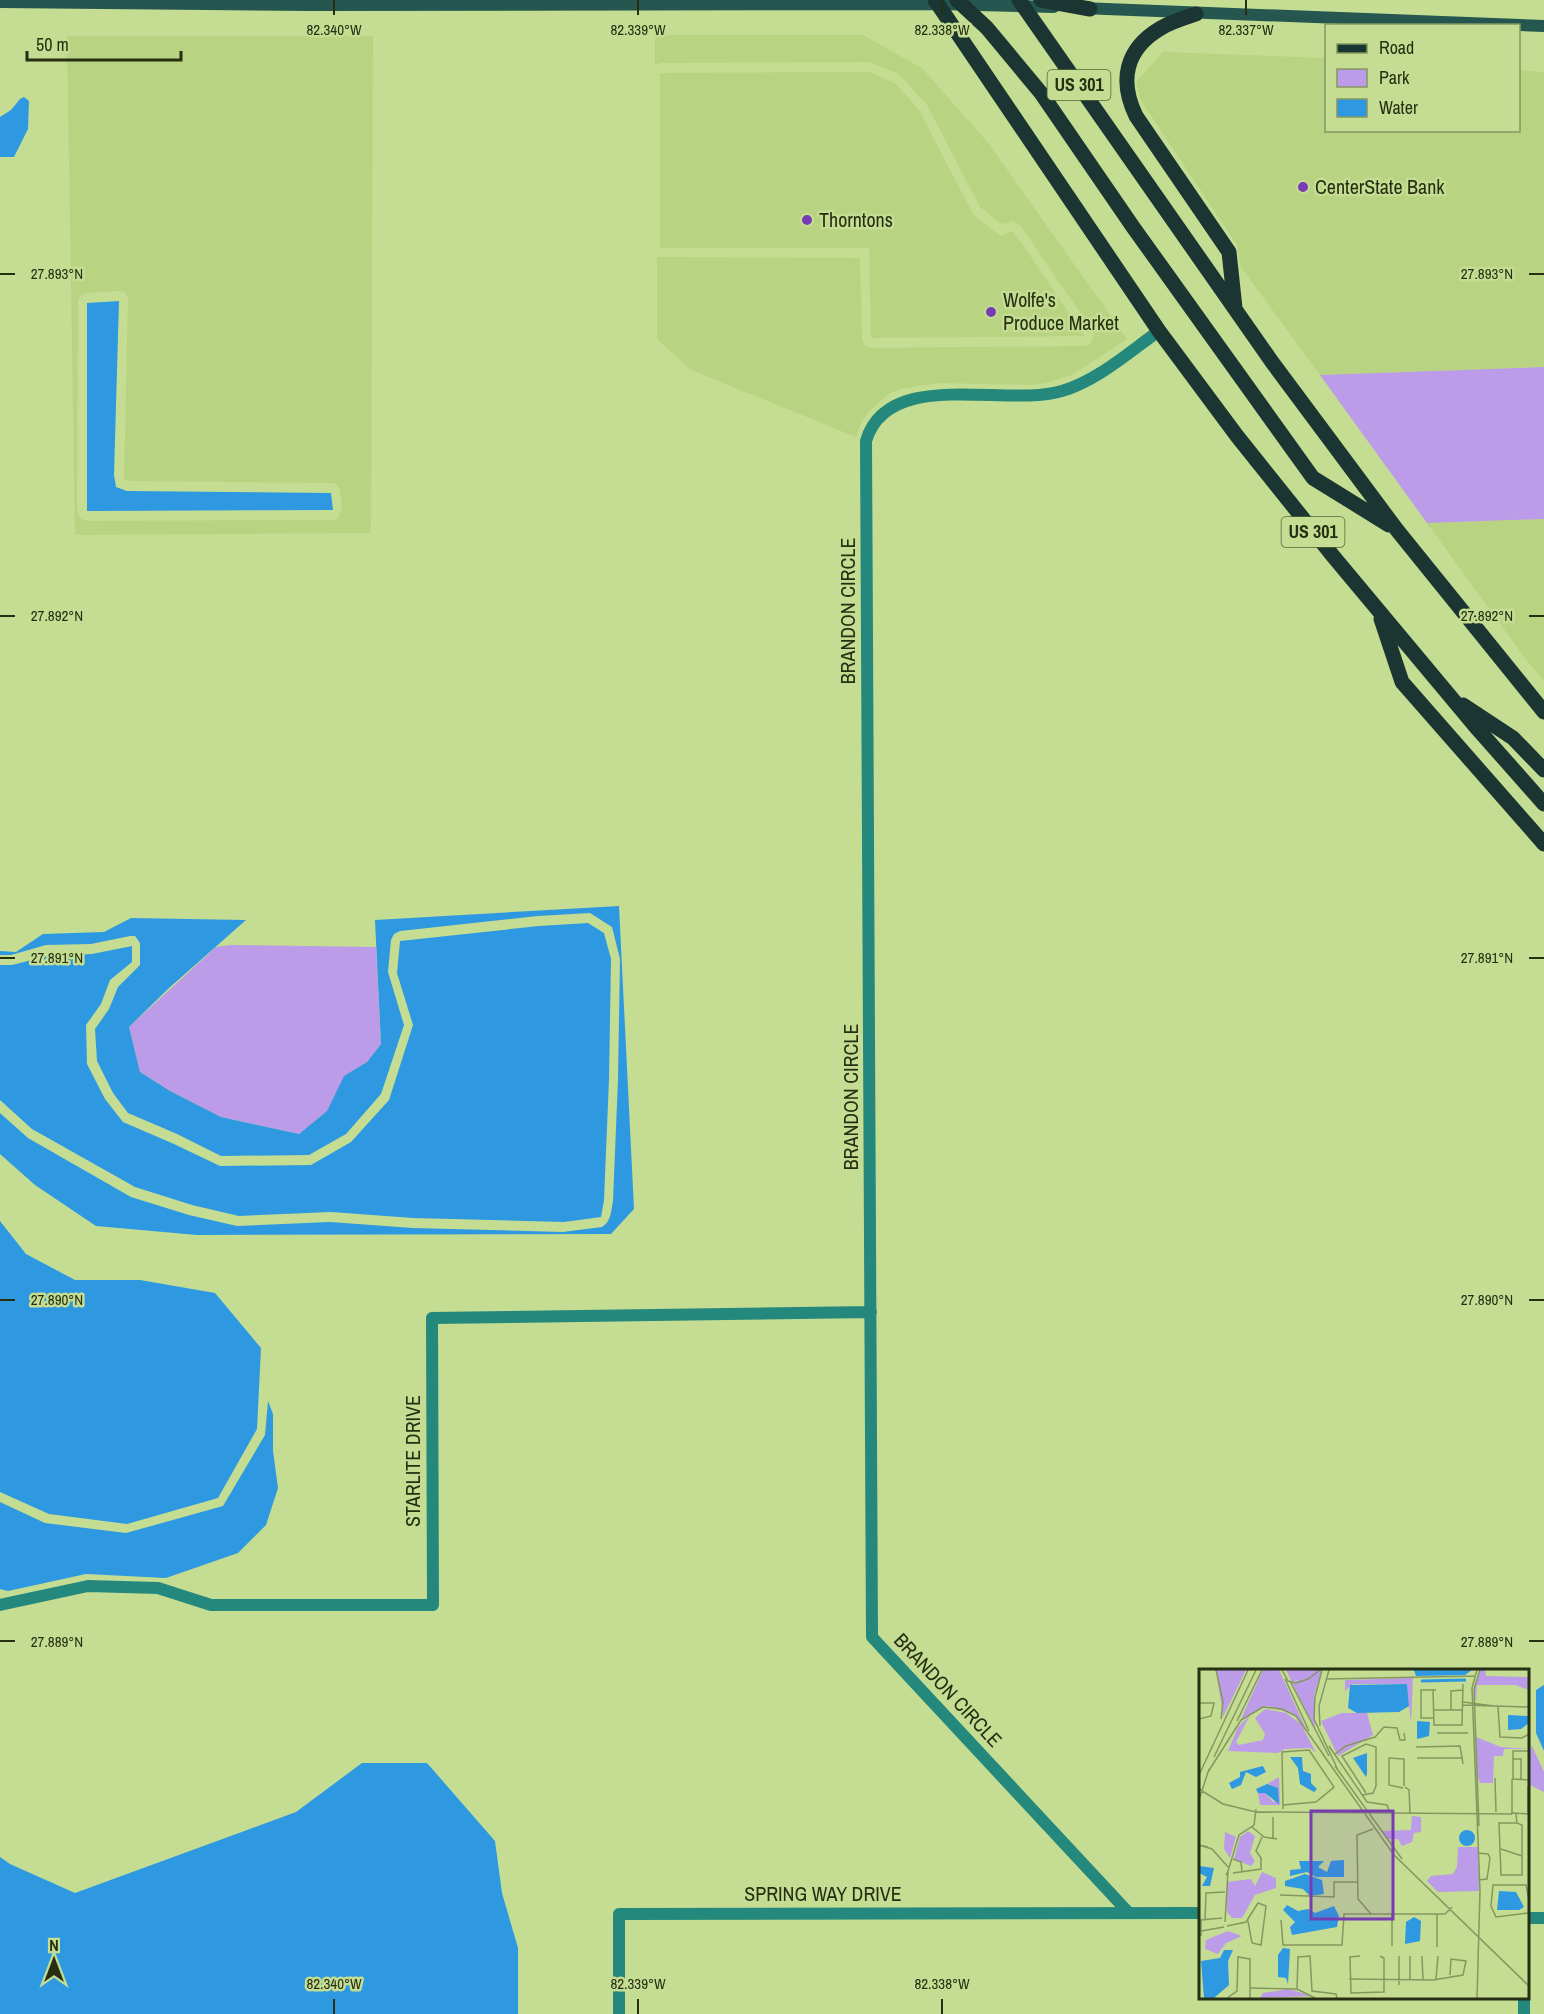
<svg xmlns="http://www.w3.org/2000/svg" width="1544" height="2014" font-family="'Archivo Narrow',sans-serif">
	<rect width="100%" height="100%" fill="#c4dd93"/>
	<!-- built -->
	<path fill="#b8d381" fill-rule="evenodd" d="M 655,35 L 863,35 L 923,69 L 989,144 L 1127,339 L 1072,375 L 1045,383 L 1032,385 L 940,383 L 905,388 L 890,393 L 871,409 L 862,421 L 856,437 L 691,370 L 657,339 L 657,257 L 860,258 L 862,339 L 864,344 L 869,348 L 1085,346 L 1090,344 L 1094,336 L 1092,330 L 1020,225 L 1012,221 L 1002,224 L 980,207 L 927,105 L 899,74 L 869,62 L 661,63 L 655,65 Z
		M 67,36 L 373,36 L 371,533 L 75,535 ZM 119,291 L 125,293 L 128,298 L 124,479 L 128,481 L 334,483 L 340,489 L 342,509 L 338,518 L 333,520 L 87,521 L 81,519 L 77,511 L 78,300 L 81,295 L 86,293 Z
		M 1163,52 L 1326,58 L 1326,130 L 1518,130 L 1519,70 L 1544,72 L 1544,367 L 1320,375 L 1241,267 L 1237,245 L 1140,99 L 1136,82 Z
		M 870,72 L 896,84 L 919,110 L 973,214 L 1000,236 L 1013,231 L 1085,336 L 871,338 L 869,248 L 660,248 L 660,73 Z
		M 1544,519 L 1544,681 L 1525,658 L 1427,523 Z"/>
	<!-- green -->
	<path fill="#bc9be8" d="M 1544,367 L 1544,519 L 1427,523 L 1320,375 Z
		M 231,945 L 376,947 L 381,1044 L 367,1062 L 345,1076 L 327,1111 L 299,1134 L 221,1117 L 170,1091 L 140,1072 L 129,1027 L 216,947 Z
		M 1532,1746 L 1544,1772 L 1544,1792 L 1528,1784 L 1528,1753 Z"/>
	<!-- water -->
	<path fill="#2e99e1" d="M 24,97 L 29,101 L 28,129 L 14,157 L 0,157 L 0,117 L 11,110 L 20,99 Z
		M 119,301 L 114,475 L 116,487 L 127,491 L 331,493 L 333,510 L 87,511 L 87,303 Z
		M 619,906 L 634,1209 L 611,1234 L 197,1235 L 96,1226 L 35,1185 L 0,1154 L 0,1113 L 28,1138 L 131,1197 L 189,1215 L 237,1226 L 330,1222 L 413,1228 L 563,1232 L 602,1227 C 611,1222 611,1211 613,1201 L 618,1079 L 620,959 L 612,927 L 590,913 L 538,916 L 400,931 L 394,934 L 391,940 L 388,972 L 404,1025 L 381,1094 L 346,1134 L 309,1155 L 221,1156 L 177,1134 L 128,1113 L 113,1093 L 97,1061 L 95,1029 L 109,1009 L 118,987 L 140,965 L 140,943 L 135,936 L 130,936 L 91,944 L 46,945 L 11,955 L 0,955 L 0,951 L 16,952 L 43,934 L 104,932 L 131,918 L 246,920 L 169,988 L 129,1027 L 140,1072 L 170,1091 L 221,1117 L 299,1134 L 327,1111 L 344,1076 L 367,1062 L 381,1044 L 375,920 Z
		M 588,923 L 604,933 L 611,959 L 609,1079 L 604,1200 L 601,1217 L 564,1222 L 413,1218 L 331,1212 L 239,1216 L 192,1205 L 135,1187 L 32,1129 L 0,1100 L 0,965 L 12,965 L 47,956 L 92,954 L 132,946 L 132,962 L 110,980 L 101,1004 L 86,1025 L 87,1064 L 105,1099 L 123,1122 L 174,1144 L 220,1166 L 311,1165 L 351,1142 L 389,1100 L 413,1025 L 397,973 L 400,941 L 539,926 Z
		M 0,1221 L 26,1254 L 75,1280 L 140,1280 L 215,1293 L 261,1348 L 257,1429 L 218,1498 L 127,1524 L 49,1514 L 0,1492 Z
		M 268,1401 L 273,1414 L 273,1451 L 278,1488 L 266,1525 L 238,1553 L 166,1578 L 86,1574 L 8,1591 L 0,1589 L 0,1502 L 45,1523 L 126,1533 L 223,1506 L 265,1435 Z
		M 1544,1685 L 1544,1751 L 1536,1733 L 1536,1690 Z
		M 362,1763 L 427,1763 L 495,1841 L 502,1893 L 518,1948 L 518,2014 L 0,2014 L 0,1857 L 10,1864 L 75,1893 L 296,1812 Z"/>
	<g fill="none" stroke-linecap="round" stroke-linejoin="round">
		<!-- minor -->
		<path stroke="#24887c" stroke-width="12" d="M 0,1605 L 88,1586 L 158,1588 L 211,1605 L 433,1605 L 432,1318 L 871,1312
			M 1128,1912 L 872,1637 L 866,441 C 888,367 1005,408 1062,391 C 1097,381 1129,352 1159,331
			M 1528,1918 L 1544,1918
			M 1524,1998 L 1524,2014
			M 619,2014 L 619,1914 L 1200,1913"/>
		<!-- secondary -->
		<path stroke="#255750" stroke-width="12" d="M 0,2 L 311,5 L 938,4 L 1054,7
			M 1081,8 L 1544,26"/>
		<!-- primary -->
		<path stroke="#1b3632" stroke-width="15" d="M 935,0 L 1159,331 L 1237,436 L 1333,556 L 1475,726 L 1544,804
			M 957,0 L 987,28 L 1041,93 L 1133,227 L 1313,478 L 1389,525
			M 1019,0 L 1272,362 L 1397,530 L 1544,712
			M 1041,0 L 1090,9
			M 1196,14 C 1184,18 1171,22 1161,28 C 1125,49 1119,81 1136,116 L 1229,252 L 1235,308
			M 1381,619 L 1402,682 L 1544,844
			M 1463,705 L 1513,738 L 1544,770"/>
	</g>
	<!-- ticks -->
	<path fill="none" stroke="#262f11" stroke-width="2" d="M 334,0 L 334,15M 638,0 L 638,15M 942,0 L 942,15M 1246,0 L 1246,15M 0,274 L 15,274M 1529,274 L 1544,274M 0,616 L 15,616M 1529,616 L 1544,616M 0,958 L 15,958M 1529,958 L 1544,958M 0,1300 L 15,1300M 1529,1300 L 1544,1300M 0,1641 L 15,1641M 1529,1641 L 1544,1641M 334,1999 L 334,2014M 638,1999 L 638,2014M 942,1999 L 942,2014"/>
	<!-- markers -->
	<g fill="#773cb2" stroke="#c4dd93" stroke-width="2">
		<circle cx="1303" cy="187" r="6"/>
		<circle cx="807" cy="220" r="6"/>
		<circle cx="991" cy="312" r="6"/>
	</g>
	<g text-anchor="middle" stroke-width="5" stroke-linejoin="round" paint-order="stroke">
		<!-- shield labels -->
		<g fill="#c4dd93" stroke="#556338" stroke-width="1.5">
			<rect x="1047.5" y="70" width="63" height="30" rx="4.5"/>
			<rect x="1281.5" y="517" width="63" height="30" rx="4.5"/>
		</g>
		<g font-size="18" font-weight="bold" fill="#262f11">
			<text x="1079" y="91">US 301</text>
			<text x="1313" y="538">US 301</text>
		</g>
		<!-- poi labels -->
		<g font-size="20" fill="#262f11" stroke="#c4dd93" text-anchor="start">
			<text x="1315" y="194">CenterState Bank</text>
			<text x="819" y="227">Thorntons</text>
			<text x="1003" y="307">Wolfe's<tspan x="1003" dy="23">Produce Market</tspan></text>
		</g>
		<!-- street labels -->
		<g font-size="20" fill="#262f11" stroke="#c4dd93">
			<text transform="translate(848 611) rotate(-90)" y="7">BRANDON CIRCLE</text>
			<text transform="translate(851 1097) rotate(-90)" y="7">BRANDON CIRCLE</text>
			<text transform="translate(413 1461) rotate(-90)" y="7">STARLITE DRIVE</text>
			<text transform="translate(948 1690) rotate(47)" y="7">BRANDON CIRCLE</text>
			<text x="823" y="1901">SPRING WAY DRIVE</text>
		</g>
	</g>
	<!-- overview -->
	<g transform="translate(1199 1669)">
		<rect width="330" height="330" fill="#c4dd93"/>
		<path d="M 17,1 L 47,1 L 23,50 L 24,46 ZM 64,1 L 80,1 L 109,64 L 96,46 L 68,37 L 42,50 ZM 87,1 L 120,1 L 115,6 L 93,13 ZM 123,1 L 115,26 L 116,59 L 93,14 ZM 281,1 L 286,1 L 287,7 L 330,8 L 330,21 L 316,16 L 278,16 L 277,33 L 275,20 ZM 214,9 L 212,55 L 208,15 L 154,15 L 146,22 L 146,11 ZM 66,40 L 87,44 L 102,55 L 117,84 L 111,79 L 86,80 L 79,84 L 29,82 L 39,58 L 51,46 L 37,73 L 40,76 L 64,71 L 66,65 L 56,49 ZM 143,44 L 168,44 L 174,66 L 139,87 L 122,52 ZM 277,68 L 302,78 L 330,80 L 305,80 L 304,87 L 295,87 L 294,114 L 281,114 L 277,103 ZM 80,108 L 81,136 L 61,136 L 59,124 L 66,124 L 75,134 L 79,119 L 68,115 ZM 213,147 L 222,148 L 222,163 L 215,164 L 213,173 L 203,177 L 199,170 L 188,170 L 182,162 L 212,161 ZM 49,162 L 56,167 L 51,184 L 56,192 L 52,197 L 35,190 L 41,168 ZM 26,163 L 37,168 L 31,189 L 25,180 ZM 259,178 L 279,178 L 280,222 L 239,223 L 228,212 L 232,207 L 254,205 L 258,198 ZM 63,203 L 77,209 L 77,219 L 56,226 L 43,249 L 33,249 L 28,243 L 28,213 L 52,210 L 56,217 ZM 29,262 L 43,267 L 27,274 L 19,285 L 6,280 L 7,271 ZM 90,320 L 112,327 L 61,329 L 64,324 Z" fill="#bc9be8"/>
		<path d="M 215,1 L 273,1 L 266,6 L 217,7 ZM 208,15 L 210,37 L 200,43 L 158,44 L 149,39 L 151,16 ZM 309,46 L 329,47 L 330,54 L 322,60 L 309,61 ZM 218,52 L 231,53 L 230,67 L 218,70 ZM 168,84 L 168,105 L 167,108 L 154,89 ZM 91,88 L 103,88 L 104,102 L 112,105 L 112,114 L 118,120 L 115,123 L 101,115 L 99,99 ZM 64,97 L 67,103 L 57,108 L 47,103 L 42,116 L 33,120 L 30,114 L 41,108 L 41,103 ZM 68,115 L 79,119 L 80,135 L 66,124 L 59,124 L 57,120 ZM260 169a8 8 0 1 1 16 0a8 8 0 1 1-16 0ZM 145,191 L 145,208 L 117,208 L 108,203 L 91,207 L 91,201 L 102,200 L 100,192 L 125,192 L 119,198 L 128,203 L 132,192 ZM 0,197 L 15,199 L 11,217 L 3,217 L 8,208 L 0,204 ZM 106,205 L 123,211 L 125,225 L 111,227 L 104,220 L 86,217 L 86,212 ZM 300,222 L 317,223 L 325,238 L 320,241 L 298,241 ZM 88,236 L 99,242 L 109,240 L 116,244 L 135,237 L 140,247 L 138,258 L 93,266 L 91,258 L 96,253 L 84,241 ZM 215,248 L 222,252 L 221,272 L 206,275 L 207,253 ZM 84,279 L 91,280 L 89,315 L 87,309 L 79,308 L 79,286 ZM 25,281 L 34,281 L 29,292 L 30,316 L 15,329 L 5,329 L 2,292 L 21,289 Z" fill="#2e99e1"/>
		<path fill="none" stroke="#2e99e1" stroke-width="3" d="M 222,12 L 267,11"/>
		<path fill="none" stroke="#85975f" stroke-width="1.5" d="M 17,1 L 24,33 L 22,50M 83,1 L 89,12 L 97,14 L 109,10 L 121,1M 123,1 L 116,28 L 115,50 L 138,99M 86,10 L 110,62M 128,10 L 276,7M 91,12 L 130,87M 234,21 L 235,56 L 263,56 L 264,15M 264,33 L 295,37M 0,34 L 15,34 L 12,47 L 0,50M 264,36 L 330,38M 299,38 L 301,68 L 323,69 L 330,65M 234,41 L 264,41M 252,41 L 252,22 L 264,21M 234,49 L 222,49 L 222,21 L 237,21M 38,52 L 63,1M 121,57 L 120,37 L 130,1M 238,64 L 269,64M 130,77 L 168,133 L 188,136 L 190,141M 217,78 L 261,77 L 264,95M 330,82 L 314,82 L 314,110 L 330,111M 123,84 L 195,186 L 330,317M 136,85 L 147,77 L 176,68 L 185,58 L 198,59 L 201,71 L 206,71 L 205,64M 15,88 L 57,1M 218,89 L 264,89M 314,90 L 322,90 L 322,110M 136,97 L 203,190M 9,103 L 42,51 L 64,38 L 83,40 L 97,47 L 124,85M 0,106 L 49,1M 296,109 L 297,143M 313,110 L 313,145M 206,118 L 210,121 L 211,145M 204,119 L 190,116 L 190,89 L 205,90 L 205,117M 0,120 L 24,135 L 57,143 L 313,145M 164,126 L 174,124 L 177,117 L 177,78 L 167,75 L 143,87 L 167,124M 0,131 L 10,100M 84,140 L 83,83 L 110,81 L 135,118 L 117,133 L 84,136M 312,144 L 330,145M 317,145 L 318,154 L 323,156 L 323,206 L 302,206 L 300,154 L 318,154M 329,145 L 329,117M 280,157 L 275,20 L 281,1M 53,158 L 65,168 L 78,170M 74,170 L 74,148M 9,178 L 0,176 L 13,180 L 29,198M 302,180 L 323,187M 279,184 L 289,185 L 291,189 L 288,210 L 279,211M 34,190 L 42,193 L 43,203M 29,202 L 40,166 L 55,156 L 57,140M 34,204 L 62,200 L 62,189 L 57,182 L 63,168M 81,226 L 135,228 L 135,213 L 158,213M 330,231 L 327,216 L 294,216 L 292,237 L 297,248 L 330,244M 172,245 L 159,230 L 158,166 L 174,160M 193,245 L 193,277M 238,245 L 238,278M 6,250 L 7,224 L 26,223M 82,251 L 84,276 L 143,276 L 145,245 L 246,245 L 253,238M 26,253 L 29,202 L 27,206M 28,257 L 47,253 L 59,234 L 67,237 L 62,276 L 53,274 L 49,252M 2,262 L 25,258M 2,267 L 2,251 L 23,249M 161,287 L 151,288 L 152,324 L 185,323 L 185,289 L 181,287M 223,287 L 224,311M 150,310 L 234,311 L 264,306 L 267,292 L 252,290 L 251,306M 211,310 L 211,287M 237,310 L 239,287M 200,316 L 200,287M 52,319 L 98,320 L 116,329M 98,320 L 99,288 L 111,287 L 113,322 L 137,325 L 138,329M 28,329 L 38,322 L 39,288 L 51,290 L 51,329M 278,329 L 281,222 L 273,19 L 278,1"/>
		<path fill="#773cb2" fill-opacity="0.15" stroke="#773cb2" stroke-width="3" d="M 112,142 L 194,142 L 194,250 L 112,250 Z"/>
		<rect width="330" height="330" fill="none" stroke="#262f11" stroke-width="3"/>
	</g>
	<g font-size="15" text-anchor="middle" fill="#262f11" stroke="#c4dd93" stroke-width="5" stroke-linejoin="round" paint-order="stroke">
		<text x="334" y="35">82.340°W</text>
		<text x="638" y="35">82.339°W</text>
		<text x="942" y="35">82.338°W</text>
		<text x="1246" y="35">82.337°W</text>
		<text x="57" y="279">27.893°N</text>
		<text x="1487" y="279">27.893°N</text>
		<text x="57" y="621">27.892°N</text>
		<text x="1487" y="621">27.892°N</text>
		<text x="57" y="963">27.891°N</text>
		<text x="1487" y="963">27.891°N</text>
		<text x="57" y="1305">27.890°N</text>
		<text x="1487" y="1305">27.890°N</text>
		<text x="57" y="1647">27.889°N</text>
		<text x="1487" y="1647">27.889°N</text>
		<text x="334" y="1989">82.340°W</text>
		<text x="638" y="1989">82.339°W</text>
		<text x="942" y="1989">82.338°W</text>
	</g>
	<!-- legend -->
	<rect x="1325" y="24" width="195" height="108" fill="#c4dd93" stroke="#85975f" stroke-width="1.5"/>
	<rect x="1337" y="44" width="30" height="9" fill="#1b3632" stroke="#85975f" stroke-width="1.5"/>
	<text x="1379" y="54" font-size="18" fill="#262f11">Road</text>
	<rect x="1337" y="69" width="30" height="18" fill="#bc9be8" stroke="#85975f" stroke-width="1.5"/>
	<text x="1379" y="84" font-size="18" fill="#262f11">Park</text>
	<rect x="1337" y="99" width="30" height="18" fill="#2e99e1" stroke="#85975f" stroke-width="1.5"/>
	<text x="1379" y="114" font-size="18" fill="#262f11">Water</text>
	<!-- north arrow -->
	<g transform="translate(54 1960)" stroke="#c4dd93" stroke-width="4.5" paint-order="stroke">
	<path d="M0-4.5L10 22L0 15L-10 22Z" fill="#262f11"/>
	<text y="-9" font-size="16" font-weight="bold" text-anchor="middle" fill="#262f11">N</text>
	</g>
	<!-- scale -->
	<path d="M27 51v9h154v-9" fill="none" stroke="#262f11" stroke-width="3"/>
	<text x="36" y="51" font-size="18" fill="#262f11" stroke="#c4dd93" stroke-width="4.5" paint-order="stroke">50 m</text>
</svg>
